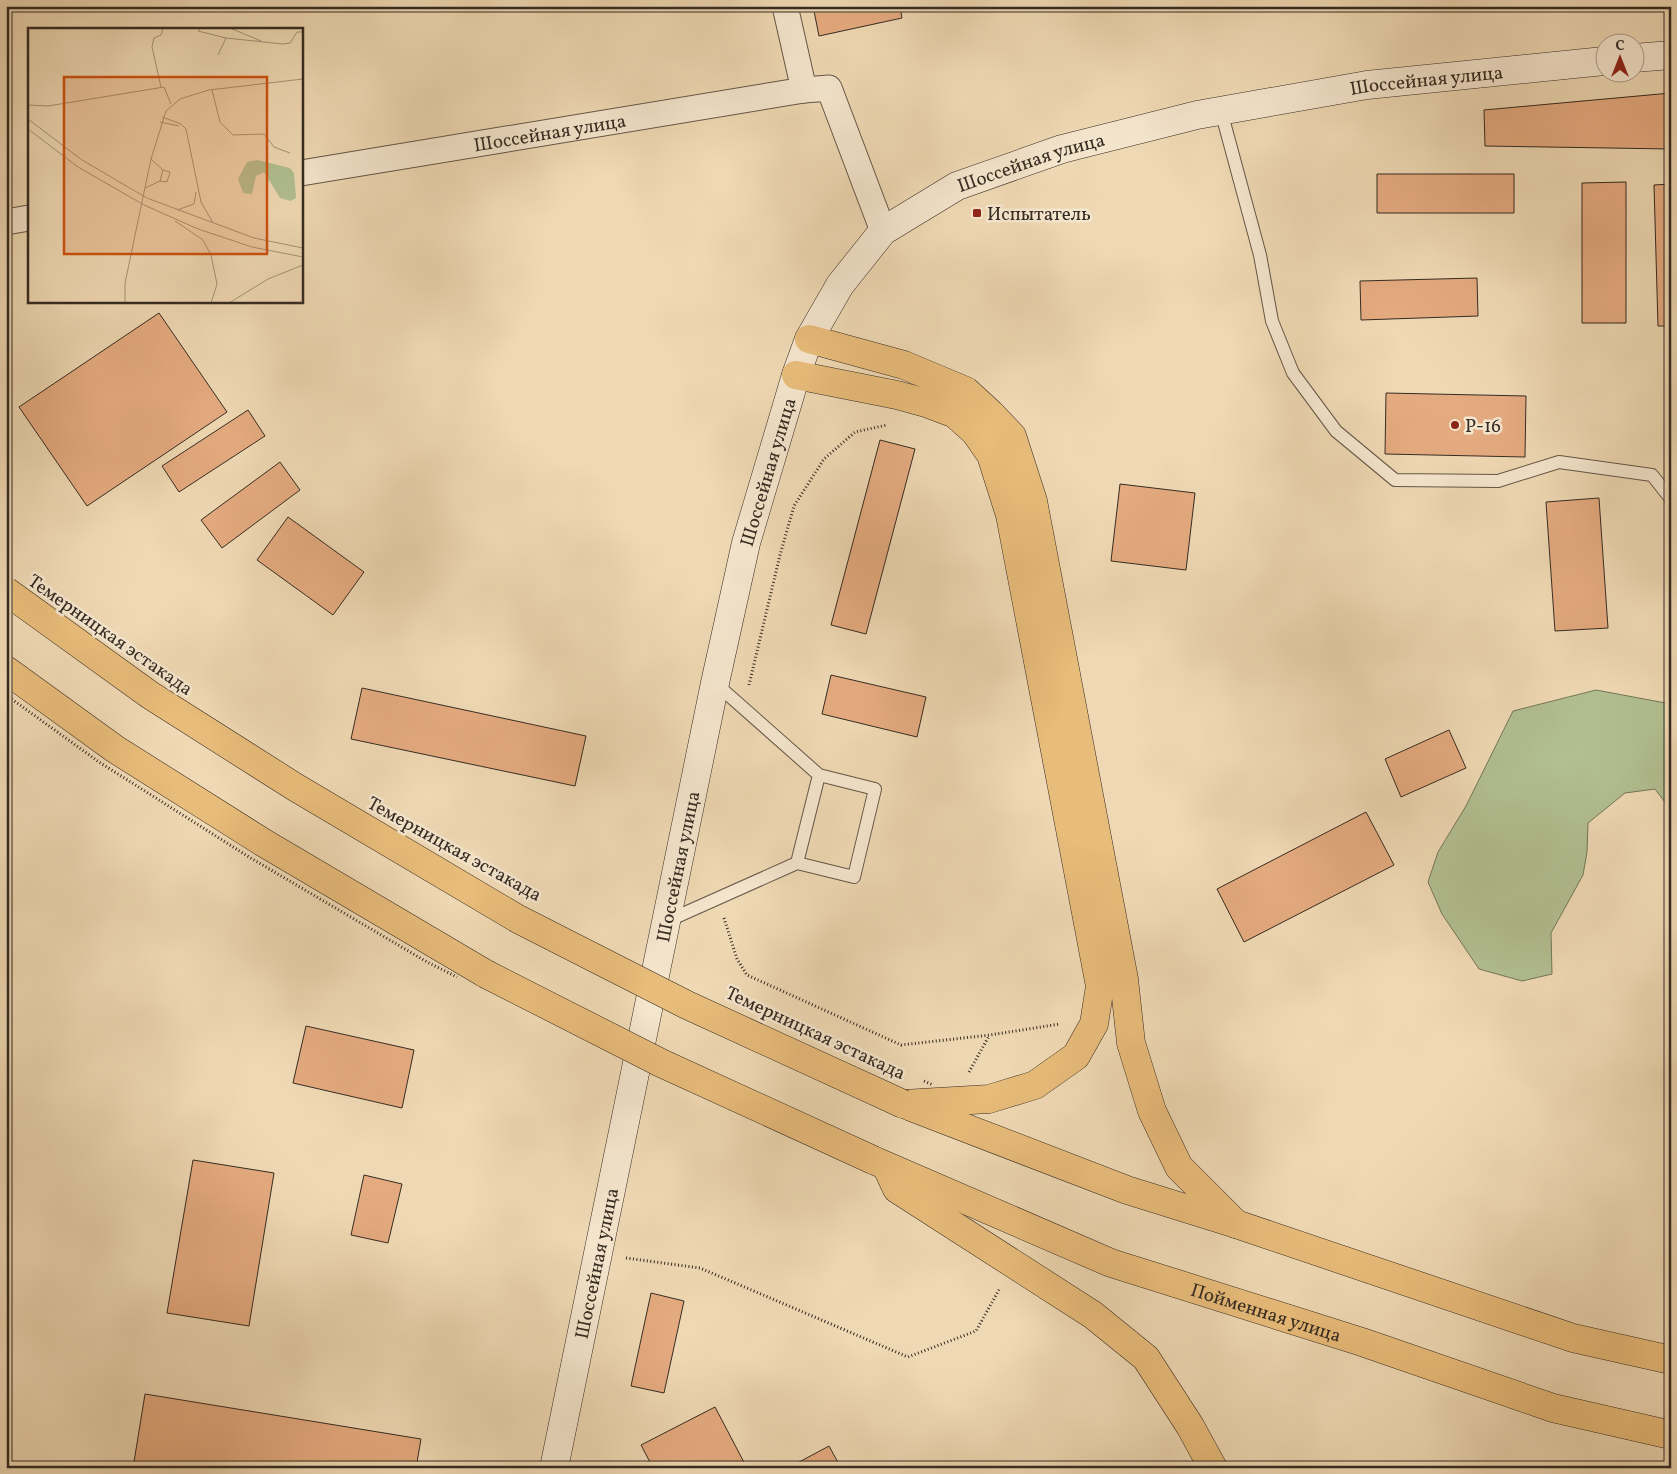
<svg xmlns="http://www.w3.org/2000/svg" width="1677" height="1474" font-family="Vollkorn,serif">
	<rect width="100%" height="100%" fill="#efd9b4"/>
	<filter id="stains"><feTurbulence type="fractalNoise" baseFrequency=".004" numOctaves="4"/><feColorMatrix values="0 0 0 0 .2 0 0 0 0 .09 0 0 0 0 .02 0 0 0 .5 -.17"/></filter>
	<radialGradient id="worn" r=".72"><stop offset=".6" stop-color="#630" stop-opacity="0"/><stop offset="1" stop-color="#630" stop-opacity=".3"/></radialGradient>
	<!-- green -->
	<path fill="#b2c092" stroke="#74765a" d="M 1596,690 L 1671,704 L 1671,810 L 1655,789 L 1625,793 L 1588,823 L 1587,852 L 1583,875 L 1551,933 L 1552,974 L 1522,981 L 1479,969 L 1442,914 L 1428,882 L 1438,852 L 1466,806 L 1513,711 Z"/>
	<!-- building -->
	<path fill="#e5ab80" stroke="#352b22" d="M 813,6 L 900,6 L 902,18 L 819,36 Z
		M 1671,93 L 1671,149 L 1485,146 L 1484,110 Z
		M 1377,174 L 1514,174 L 1514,213 L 1377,213 Z
		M 1626,182 L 1626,323 L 1582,323 L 1582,183 Z
		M 1671,184 L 1671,326 L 1658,326 L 1654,185 Z
		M 1477,278 L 1478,316 L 1361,320 L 1360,281 Z
		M 159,313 L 227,412 L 87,506 L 19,407 Z
		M 1386,393 L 1526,396 L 1525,457 L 1385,454 Z
		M 248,410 L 265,436 L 179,492 L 162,466 Z
		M 880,440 L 915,449 L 866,634 L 831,625 Z
		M 280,462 L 300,490 L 222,548 L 201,520 Z
		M 1120,484 L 1195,493 L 1186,570 L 1111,561 Z
		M 1599,498 L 1608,628 L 1555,631 L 1546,502 Z
		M 288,517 L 364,572 L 333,615 L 257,560 Z
		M 831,675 L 926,697 L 917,737 L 822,714 Z
		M 362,688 L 586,736 L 575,786 L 351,739 Z
		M 1449,730 L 1466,768 L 1401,797 L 1385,759 Z
		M 1366,812 L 1394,865 L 1244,942 L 1217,889 Z
		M 306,1026 L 414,1050 L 402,1108 L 293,1083 Z
		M 193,1160 L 274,1173 L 249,1326 L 167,1313 Z
		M 364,1175 L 402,1184 L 388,1243 L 351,1235 Z
		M 651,1293 L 684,1301 L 664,1393 L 631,1386 Z
		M 145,1394 L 421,1439 L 416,1468 L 133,1468 Z
		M 715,1407 L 747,1468 L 653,1468 L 641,1445 Z
		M 829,1446 L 841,1468 L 788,1468 Z"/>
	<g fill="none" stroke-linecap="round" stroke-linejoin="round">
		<defs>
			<path id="service" d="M 1221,111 L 1260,255 L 1272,321 L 1293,373 L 1336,431 L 1395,480 L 1498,481 L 1559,462 L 1652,475 L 1671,499
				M 797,863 L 854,877 L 875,789 L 819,775
				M 667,921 L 797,863 L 819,775 L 715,683"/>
			<g id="minor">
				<path d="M 785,6 L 804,90"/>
				<path id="s1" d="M 301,173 L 804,90 L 829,88 L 883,231"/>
				<path d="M 6,222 L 29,218"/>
			</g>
			<g id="secondary">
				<path d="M 1634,58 L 1671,55"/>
				<path id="s2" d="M 554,1468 L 715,683 L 746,543 L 796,375 L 809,339 L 840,285 L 883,231 L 957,186 L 1062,149 L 1197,115 L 1367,85 L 1604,61"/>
			</g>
			<g id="primary">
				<path d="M 809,339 L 904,365 L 966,391 L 990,413 L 1012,436 L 1033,501 L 1124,979 L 1131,1043 L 1152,1111 L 1179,1167 L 1236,1224"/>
				<path d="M 796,375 L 897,395 L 926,403 L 955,414 L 975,432 L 991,455 L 1010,515 L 1100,986 L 1094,1024 L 1076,1056 L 1035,1085 L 989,1099 L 903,1104"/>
				<path d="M 6,670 L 115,749 L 264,843 L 486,974"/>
				<path d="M 911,1107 L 1127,1190 L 1236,1224 L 1573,1338 L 1671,1360"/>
				<path id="s3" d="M 873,1160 L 1111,1263 L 1362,1342 L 1553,1408 L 1671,1435"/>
				<path d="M 889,1172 L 897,1189 L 1093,1315 L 1146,1358 L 1190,1426 L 1213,1468"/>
			</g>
		</defs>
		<!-- service casing -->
		<use href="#service" stroke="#645646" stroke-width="14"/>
		<!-- minor casing -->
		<use href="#minor" stroke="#645646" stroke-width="27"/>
		<!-- secondary casing -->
		<use href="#secondary" stroke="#352b22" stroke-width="29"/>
		<!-- primary casing -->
		<use href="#primary" stroke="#352b22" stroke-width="29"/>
		<!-- path -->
		<path stroke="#352b22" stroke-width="3" stroke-dasharray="1 2.5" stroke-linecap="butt" d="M 749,685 L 780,555 L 794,506 L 824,459 L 855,432 L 887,425
			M 724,918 L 737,959 L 747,975 L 901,1045 L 990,1035 L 1060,1024
			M 969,1072 L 989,1036
			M 626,1258 L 700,1268 L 908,1357 L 976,1331 L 1000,1288"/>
		<!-- service -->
		<use href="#service" stroke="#f5e6ce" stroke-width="12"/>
		<!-- minor -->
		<use href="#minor" stroke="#f5e6ce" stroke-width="25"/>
		<!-- secondary -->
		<use href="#secondary" stroke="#f5e6ce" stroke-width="28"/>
		<!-- primary -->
		<use href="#primary" stroke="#e8bc7a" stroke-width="28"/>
		<defs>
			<path id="primary-bridge" d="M 6,591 L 150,695 L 295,787 L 518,919 L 687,1005 L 903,1104
				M 486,974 L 661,1063 L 873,1160"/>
		</defs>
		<!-- primary-bridge casing -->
		<use href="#primary-bridge" stroke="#352b22" stroke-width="29" stroke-linecap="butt"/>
		<!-- path-bridge -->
		<path stroke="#352b22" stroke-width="3" stroke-dasharray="1 2.5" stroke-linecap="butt" d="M 6,695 L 99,762 L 249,857 L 427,962 L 457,977
			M 924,1081 L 933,1085"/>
		<!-- primary-bridge -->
		<use href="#primary-bridge" stroke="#e8bc7a" stroke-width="28"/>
	</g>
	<!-- markers -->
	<g fill="#8f2418" stroke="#f5e6ce" stroke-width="2">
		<rect x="972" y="208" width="10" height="10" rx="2.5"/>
		<circle cx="1455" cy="425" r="5"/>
	</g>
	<g text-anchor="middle" stroke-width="5" stroke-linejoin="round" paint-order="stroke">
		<!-- street labels -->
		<g font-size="19" fill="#352b22" stroke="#f5e6ce">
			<text dy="7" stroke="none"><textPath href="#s2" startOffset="1859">Шоссейная улица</textPath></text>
			<text dy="7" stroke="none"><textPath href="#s1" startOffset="252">Шоссейная улица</textPath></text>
			<text dy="7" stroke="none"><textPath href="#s2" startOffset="1454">Шоссейная улица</textPath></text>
			<text dy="7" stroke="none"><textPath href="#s2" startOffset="1019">Шоссейная улица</textPath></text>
			<text transform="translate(111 634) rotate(35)" y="7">Темерницкая эстакада</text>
			<text transform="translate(455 848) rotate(29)" y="7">Темерницкая эстакада</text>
			<text dy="7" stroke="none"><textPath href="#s2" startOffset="614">Шоссейная улица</textPath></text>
			<text transform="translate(816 1032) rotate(25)" y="7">Темерницкая эстакада</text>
			<text dy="7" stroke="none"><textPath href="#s2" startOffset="209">Шоссейная улица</textPath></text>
			<text dy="7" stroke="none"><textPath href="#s3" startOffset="422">Пойменная улица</textPath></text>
		</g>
		<!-- poi labels -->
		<g font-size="19" fill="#352b22" stroke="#f5e6ce" text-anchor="start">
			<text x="987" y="220">Испытатель</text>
			<text x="1465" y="432">Р-16</text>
		</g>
	</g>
	<!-- overview -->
	<g transform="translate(28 28)">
		<rect width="275" height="275" fill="#efd9b4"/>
		<path d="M 229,132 L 262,140 L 266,145 L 268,170 L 263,173 L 252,170 L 236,144 L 228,148 L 224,166 L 215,165 L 210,151 L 219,134 Z" fill="#b2c092"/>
		<path fill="none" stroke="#a5937a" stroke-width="1" d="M 173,0 L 170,3 L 198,10M 202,0 L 233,13M 190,27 L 198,10 L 255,16 L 262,15 L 269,4 L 275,4M 133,59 L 124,19 L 126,10 L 133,7 L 135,0M 184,62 L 192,94 L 205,107 L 236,106 L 246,119 L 262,125M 0,77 L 20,78 L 136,59 L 143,76M 134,89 L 153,96 L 158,101 L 173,174 L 185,195M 0,91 L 54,132 L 119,170 L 226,210 L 275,220M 132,94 L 151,98M 0,101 L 50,139 L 116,177 L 170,201 L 224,219 L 275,229M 132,153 L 139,154 L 142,144 L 135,142M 117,160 L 132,153 L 135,142 L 123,131M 149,182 L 166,176 L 168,164M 147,193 L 175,212 L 183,227 L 189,256 L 183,275M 97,275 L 97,255 L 123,131 L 138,83 L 152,71 L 181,62 L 275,51M 201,275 L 240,251 L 275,237"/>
		<path fill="#cd520f" fill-opacity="0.15" stroke="#cd520f" stroke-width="2.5" d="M 36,49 L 239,49 L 239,226 L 36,226 Z"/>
		<rect width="275" height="275" fill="none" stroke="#352b22" stroke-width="2.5"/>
	</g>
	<!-- margin -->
	<rect width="1677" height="1474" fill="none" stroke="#efd9b4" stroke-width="25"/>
	<rect x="8" y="8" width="1662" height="1459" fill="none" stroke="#352b22" stroke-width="2.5"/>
	<rect x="12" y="12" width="1652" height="1449" fill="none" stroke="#352b22"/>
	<!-- north arrow -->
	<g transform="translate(1620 58)"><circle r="24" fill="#f5e6ce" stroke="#a89b89"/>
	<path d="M0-4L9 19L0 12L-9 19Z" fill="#8f2418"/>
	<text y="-8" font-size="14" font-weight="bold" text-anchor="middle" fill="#352b22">С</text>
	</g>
	<rect width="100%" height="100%" filter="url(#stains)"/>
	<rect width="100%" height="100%" fill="url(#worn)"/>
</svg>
